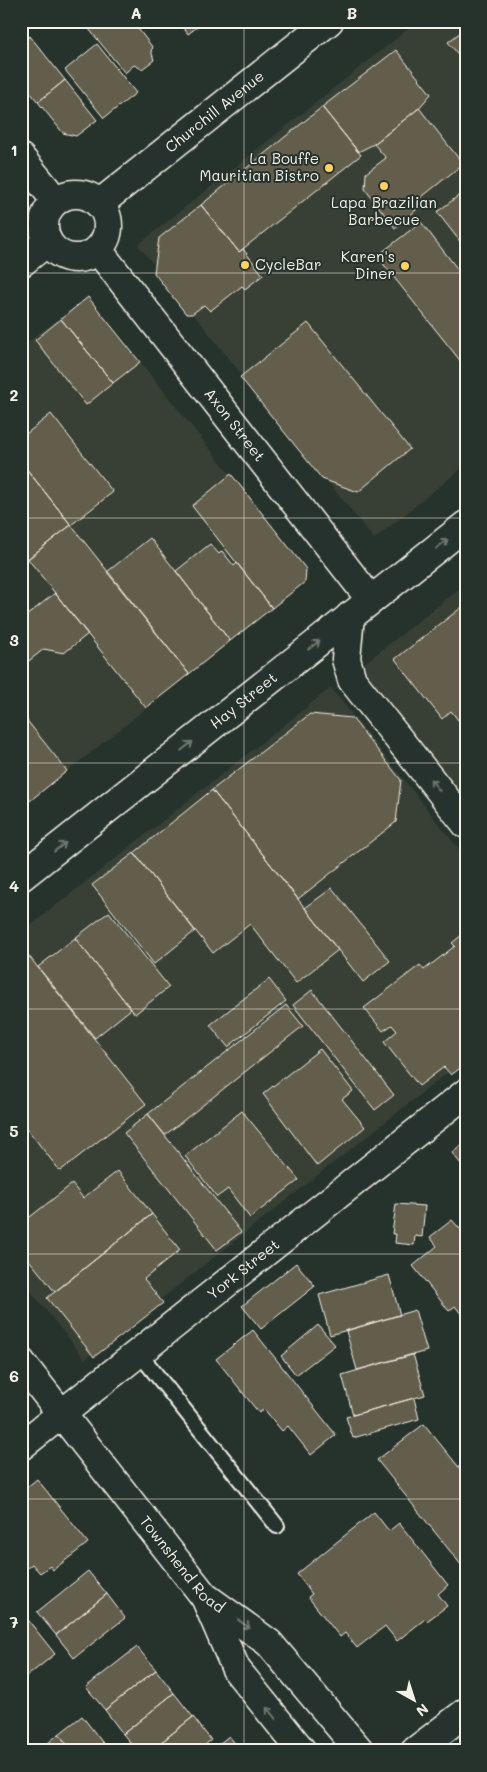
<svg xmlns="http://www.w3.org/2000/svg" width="487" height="1772" font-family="Mali,sans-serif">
	<rect width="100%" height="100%" fill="#26332d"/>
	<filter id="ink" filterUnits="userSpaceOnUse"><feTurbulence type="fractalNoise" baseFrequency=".02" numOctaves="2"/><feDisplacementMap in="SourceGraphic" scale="10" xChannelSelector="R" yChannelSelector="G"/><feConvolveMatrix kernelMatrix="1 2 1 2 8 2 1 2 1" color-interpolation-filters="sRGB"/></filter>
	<g filter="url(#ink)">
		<!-- built -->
		<path fill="#394036" d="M 418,21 L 466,21 L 466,465 L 374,539 L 138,245 Z
			M 88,297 L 306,569 L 305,582 L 21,808 L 21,347 Z
			M 466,584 L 466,799 L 360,667 Z
			M 331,688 L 466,858 L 466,1058 L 85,1359 L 21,1279 L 21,933 Z"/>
		<!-- building -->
		<path fill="#645d4c" stroke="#f4f1e8" d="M 86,21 L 115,21 L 121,28 L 132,21 L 153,48 L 151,50 L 154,60 L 142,69 L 134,65 L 125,73 L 84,23 Z
			M 178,21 L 205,21 L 188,34 Z
			M 466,28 L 466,64 L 448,42 Z
			M 30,36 L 65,80 L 38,102 L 21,81 L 21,43 Z
			M 97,44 L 136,93 L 104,118 L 65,70 Z
			M 396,50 L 431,94 L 419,108 L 374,144 L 358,152 L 322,107 Z
			M 65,80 L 97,120 L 76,136 L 63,133 L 38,102 Z
			M 322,107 L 361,155 L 239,252 L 201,205 Z
			M 419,108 L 463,164 L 418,200 L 422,205 L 395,228 L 365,189 L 366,173 L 386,158 L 374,144 Z
			M 466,190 L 466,249 L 437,212 Z
			M 201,205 L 239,252 L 243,249 L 263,275 L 245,289 L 242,286 L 210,311 L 204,305 L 192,314 L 186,314 L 154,273 L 159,238 Z
			M 421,222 L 466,280 L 466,368 L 377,256 Z
			M 88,297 L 140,362 L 113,383 L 61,319 Z
			M 61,319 L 113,383 L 86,405 L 35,340 Z
			M 308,323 L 410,449 L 358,492 L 322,479 L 240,377 Z
			M 51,414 L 113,492 L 71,525 L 21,462 L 21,438 Z
			M 21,462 L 71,525 L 21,564 Z
			M 231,474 L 306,569 L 305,582 L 272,608 L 192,506 Z
			M 71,525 L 189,674 L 146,708 L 28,559 Z
			M 150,538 L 230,641 L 189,674 L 107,572 Z
			M 210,544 L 219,554 L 222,551 L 234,566 L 237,563 L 272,608 L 230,641 L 176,571 Z
			M 55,593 L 88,634 L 64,653 L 44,649 L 21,667 L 21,620 Z
			M 466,604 L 466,730 L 451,711 L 442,719 L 395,659 Z
			M 21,713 L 67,771 L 21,808 Z
			M 310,714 L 352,718 L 401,780 L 396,822 L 298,899 L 212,790 Z
			M 212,790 L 338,950 L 296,983 L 250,924 L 213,953 L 134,853 Z
			M 134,853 L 195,931 L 154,964 L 92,885 Z
			M 332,888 L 390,961 L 363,982 L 305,908 Z
			M 109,912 L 169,987 L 135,1014 L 75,938 Z
			M 466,928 L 466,1064 L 451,1075 L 444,1067 L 419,1086 L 384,1042 L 397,1031 L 392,1025 L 383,1031 L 364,1008 L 420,965 L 424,970 L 455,946 L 452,943 L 463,934 L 461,932 Z
			M 75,938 L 131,1009 L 95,1038 L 38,967 Z
			M 28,955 L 146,1104 L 60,1171 L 21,1121 L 21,960 Z
			M 269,979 L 286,1001 L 228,1047 L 210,1025 Z
			M 312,990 L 394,1095 L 375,1110 L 293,1005 Z
			M 286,1005 L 303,1026 L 165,1135 L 148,1114 Z
			M 320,1049 L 353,1091 L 342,1099 L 365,1127 L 317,1166 L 263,1094 Z
			M 242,1111 L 299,1180 L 250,1218 L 228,1189 L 217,1197 L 185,1156 Z
			M 148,1114 L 241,1232 L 217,1250 L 124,1133 Z
			M 466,1142 L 466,1170 L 452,1153 Z
			M 118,1171 L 152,1214 L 55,1292 L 21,1250 L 21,1224 L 72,1184 L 83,1198 Z
			M 396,1204 L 425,1206 L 422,1237 L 415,1236 L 414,1245 L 395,1243 L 396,1234 L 392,1234 Z
			M 152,1214 L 180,1250 L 144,1279 L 163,1303 L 94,1357 L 47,1298 Z
			M 452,1220 L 460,1229 L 466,1224 L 466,1313 L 462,1315 L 455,1306 L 449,1311 L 413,1266 L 437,1246 L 430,1237 Z
			M 296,1263 L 315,1286 L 261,1329 L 242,1306 Z
			M 389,1275 L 400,1315 L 330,1335 L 319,1295 Z
			M 415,1310 L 427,1351 L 357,1370 L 346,1331 Z
			M 318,1325 L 335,1345 L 296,1375 L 281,1356 Z
			M 253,1330 L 336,1435 L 311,1455 L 288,1426 L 282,1431 L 264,1409 L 259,1413 L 216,1359 Z
			M 413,1354 L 425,1395 L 353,1415 L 342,1375 Z
			M 414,1398 L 419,1419 L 353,1438 L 346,1417 Z
			M 424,1424 L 466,1476 L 466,1571 L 377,1460 Z
			M 37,1479 L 88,1543 L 53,1570 L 50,1566 L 40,1573 L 32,1564 L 21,1573 L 21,1492 Z
			M 374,1512 L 389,1531 L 399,1523 L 448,1585 L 438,1594 L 447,1606 L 427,1621 L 425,1619 L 397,1641 L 385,1626 L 357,1648 L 345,1633 L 340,1637 L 308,1597 L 312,1594 L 297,1574 Z
			M 88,1571 L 107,1594 L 56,1635 L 37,1612 Z
			M 107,1594 L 125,1618 L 74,1658 L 56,1635 Z
			M 21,1611 L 55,1654 L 21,1681 Z
			M 137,1647 L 156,1670 L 105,1710 L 86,1687 Z
			M 156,1670 L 174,1693 L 123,1734 L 105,1710 Z
			M 174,1693 L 193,1717 L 150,1751 L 137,1751 L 123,1734 Z
			M 82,1716 L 109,1751 L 72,1751 L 59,1734 Z
			M 193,1717 L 211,1740 L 198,1751 L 150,1751 Z
			M 59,1734 L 72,1751 L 38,1751 Z
			M 229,1736 L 241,1751 L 210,1751 Z"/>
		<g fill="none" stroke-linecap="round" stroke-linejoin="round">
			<defs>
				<path id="service" d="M 139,1353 L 277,1526"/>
				<g id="minor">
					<path d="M 21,158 L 56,201"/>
					<circle cx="76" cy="226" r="32"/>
					<path id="s1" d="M 99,204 L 329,21"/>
					<path id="s2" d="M 98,250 L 371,600"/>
					<path d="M 21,263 L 47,242"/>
					<path d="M 350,616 L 346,659 L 352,680 L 466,824"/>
					<path id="s3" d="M 21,1446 L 466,1093"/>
				</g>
				<g id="primary">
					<path id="s4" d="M 21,877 L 466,525"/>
					<path id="s5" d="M 21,1362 L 204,1596 L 269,1643 L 360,1751"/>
					<path d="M 205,1597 L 236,1669 L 302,1751"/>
					<path d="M 415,1751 L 466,1712"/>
				</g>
			</defs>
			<!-- service casing -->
			<use href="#service" stroke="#f4f1e8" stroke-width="18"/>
			<!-- minor casing -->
			<use href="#minor" stroke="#f4f1e8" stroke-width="31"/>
			<!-- primary casing -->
			<use href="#primary" stroke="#f4f1e8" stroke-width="31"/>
			<!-- service -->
			<use href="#service" stroke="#26332d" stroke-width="14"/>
			<!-- minor -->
			<use href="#minor" stroke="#26332d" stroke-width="28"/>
			<!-- primary -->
			<use href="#primary" stroke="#26332d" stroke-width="28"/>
		</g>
		<!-- one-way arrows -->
		<defs><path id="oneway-shaft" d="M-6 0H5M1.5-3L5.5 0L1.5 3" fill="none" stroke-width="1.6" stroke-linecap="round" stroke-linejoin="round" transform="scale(1.25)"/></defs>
		<g stroke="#6e766e">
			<use href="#oneway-shaft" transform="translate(442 544) rotate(-38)"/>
			<use href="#oneway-shaft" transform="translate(314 645) rotate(-38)"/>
			<use href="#oneway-shaft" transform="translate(187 746) rotate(-38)"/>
			<use href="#oneway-shaft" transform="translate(435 785) rotate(-128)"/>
			<use href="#oneway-shaft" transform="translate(60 847) rotate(-38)"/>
			<use href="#oneway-shaft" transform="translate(244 1624) rotate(36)"/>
			<use href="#oneway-shaft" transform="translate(271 1713) rotate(-129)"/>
		</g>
	</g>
	<!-- grid -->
	<path fill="none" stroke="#f4f1e8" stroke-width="1" stroke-opacity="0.55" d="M 244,21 L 244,1751M 21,273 L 466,273M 21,518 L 466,518M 21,763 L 466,763M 21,1009 L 466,1009M 21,1254 L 466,1254M 21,1499 L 466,1499"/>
	<!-- markers -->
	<g fill="#ffd166" stroke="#26332d" stroke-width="2">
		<circle cx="329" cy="168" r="5"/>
		<circle cx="384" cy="186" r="5"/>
		<circle cx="245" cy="265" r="5"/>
		<circle cx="405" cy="266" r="5"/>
	</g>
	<g text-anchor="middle" stroke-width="4" stroke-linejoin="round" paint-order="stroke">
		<!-- street labels -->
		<g font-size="15" fill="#f4f1e8" stroke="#26332d">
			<text dy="5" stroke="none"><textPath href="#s1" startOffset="148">Churchill Avenue</textPath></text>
			<text dy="5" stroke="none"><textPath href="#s2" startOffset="222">Axon Street</textPath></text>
			<text dy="5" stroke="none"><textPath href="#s4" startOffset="284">Hay Street</textPath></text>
			<text dy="5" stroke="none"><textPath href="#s3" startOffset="284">York Street</textPath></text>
			<text dy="5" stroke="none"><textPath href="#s5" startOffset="259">Townshend Road</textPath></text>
		</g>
		<!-- poi labels -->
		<g font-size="15" fill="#f4f1e8" stroke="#26332d" text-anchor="end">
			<text x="319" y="164">La Bouffe<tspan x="319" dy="17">Mauritian Bistro</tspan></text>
			<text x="384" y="208" text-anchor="middle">Lapa Brazilian<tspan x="384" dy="17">Barbecue</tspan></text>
			<text x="395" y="262">Karen's<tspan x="395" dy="17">Diner</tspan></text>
			<text x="255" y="270" text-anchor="start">CycleBar</text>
		</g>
	</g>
	<!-- margin -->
	<rect width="487" height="1772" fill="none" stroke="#26332d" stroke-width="55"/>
	<!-- north arrow -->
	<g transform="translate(414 1700) rotate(141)" stroke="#26332d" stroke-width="4" paint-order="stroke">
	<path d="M0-4L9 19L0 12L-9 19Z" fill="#f4f1e8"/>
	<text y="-8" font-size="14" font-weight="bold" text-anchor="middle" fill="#f4f1e8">N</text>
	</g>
	<rect x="28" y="28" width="432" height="1716" fill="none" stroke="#f4f1e8" stroke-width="2"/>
	<g font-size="16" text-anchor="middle" font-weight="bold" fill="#f4f1e8">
		<text x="136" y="19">A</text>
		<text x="352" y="19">B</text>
		<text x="14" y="156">1</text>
		<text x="14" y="401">2</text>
		<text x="14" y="646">3</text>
		<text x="14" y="892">4</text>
		<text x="14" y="1137">5</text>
		<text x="14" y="1382">6</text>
		<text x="14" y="1628">7</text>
	</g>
</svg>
